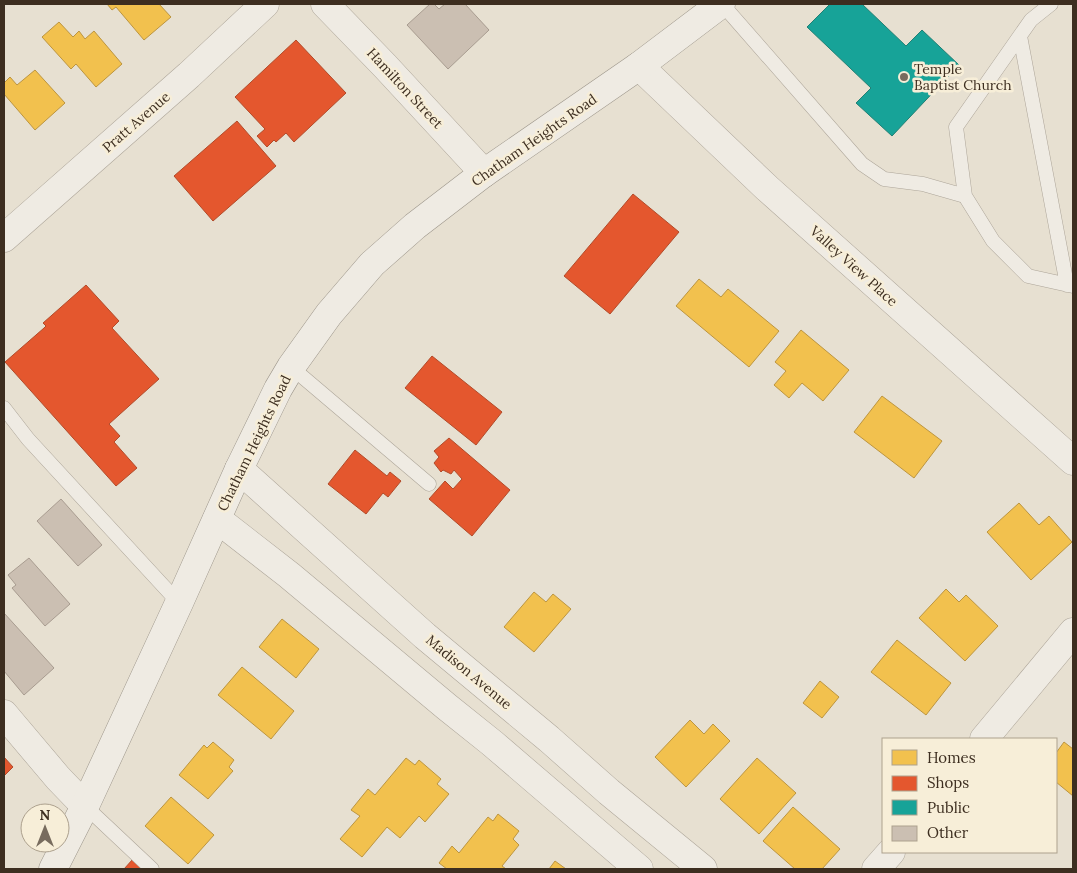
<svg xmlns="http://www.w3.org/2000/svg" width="1077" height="873" font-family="Lora,serif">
	<rect width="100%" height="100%" fill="#e7e0d1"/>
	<!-- homes -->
	<path fill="#f2c14e" stroke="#bc9540" d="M 107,4 L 159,4 L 171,17 L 144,40 L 116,7 L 112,10 Z
		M 59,22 L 73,37 L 79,31 L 85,39 L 94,31 L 122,64 L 96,87 L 76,64 L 71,69 L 42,37 Z
		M 35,70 L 65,103 L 35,130 L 4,94 L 4,83 L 10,77 L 17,85 Z
		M 699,279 L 721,297 L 728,289 L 779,331 L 749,367 L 676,306 Z
		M 801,330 L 849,370 L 823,401 L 802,383 L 789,398 L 774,385 L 786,371 L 775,362 Z
		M 882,396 L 942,441 L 914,478 L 854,432 Z
		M 1019,503 L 1039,525 L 1049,516 L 1072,542 L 1031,580 L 987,532 Z
		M 946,589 L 959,602 L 966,595 L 998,626 L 965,661 L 919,618 Z
		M 534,592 L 546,602 L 553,594 L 571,609 L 534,652 L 504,627 Z
		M 282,619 L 319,649 L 296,678 L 259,647 Z
		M 897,640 L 951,683 L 926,715 L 871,672 Z
		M 242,667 L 294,711 L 271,739 L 218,695 Z
		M 820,681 L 839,697 L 822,718 L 803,703 Z
		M 690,720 L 704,734 L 713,724 L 730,741 L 686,787 L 655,757 Z
		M 213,742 L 234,760 L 229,767 L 233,771 L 208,799 L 179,775 L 204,745 L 207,748 Z
		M 1064,742 L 1073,749 L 1073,796 L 1056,782 L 1056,753 Z
		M 406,758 L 415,765 L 419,760 L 441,779 L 437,784 L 449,794 L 425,822 L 419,816 L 400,838 L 387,827 L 362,857 L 340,839 L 360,816 L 351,810 L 368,789 L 375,795 Z
		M 757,758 L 796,793 L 759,834 L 720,799 Z
		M 171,797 L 214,835 L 188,864 L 145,826 Z
		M 793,807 L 840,849 L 822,869 L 795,869 L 763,841 Z
		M 498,814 L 519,831 L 513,839 L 519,845 L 502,866 L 506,869 L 447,869 L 439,863 L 452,846 L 459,853 L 488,817 L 493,821 Z
		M 555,861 L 566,869 L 549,869 Z"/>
	<!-- shops -->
	<path fill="#e4572e" stroke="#b24b2a" d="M 296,40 L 346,93 L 294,142 L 286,133 L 276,142 L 274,140 L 267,147 L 257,136 L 265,129 L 235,97 Z
		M 237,121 L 276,166 L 213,221 L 174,176 Z
		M 633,194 L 679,232 L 610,314 L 564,276 Z
		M 86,285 L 119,321 L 112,328 L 159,379 L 109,424 L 120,436 L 114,442 L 137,468 L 116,486 L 5,362 L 44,328 L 46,326 L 43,323 Z
		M 432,356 L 502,412 L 476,445 L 405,388 Z
		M 449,438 L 510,490 L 472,536 L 429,499 L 445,481 L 453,489 L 462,479 L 454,470 L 451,474 L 443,470 L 441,472 L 434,463 L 439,457 L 434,451 Z
		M 355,450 L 387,476 L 390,472 L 401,481 L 388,497 L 383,493 L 366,514 L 328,484 Z
		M 4,757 L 13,767 L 4,776 Z
		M 133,859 L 145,869 L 124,869 Z"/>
	<!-- public -->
	<path fill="#17a398" stroke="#228074" d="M 830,4 L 862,4 L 906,46 L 922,30 L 959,65 L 892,136 L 856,103 L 871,88 L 807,27 Z"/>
	<!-- building -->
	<path fill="#cbbfb2" stroke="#a89c90" d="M 430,4 L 434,4 L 439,9 L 445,4 L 465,4 L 489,30 L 448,69 L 407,25 Z
		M 61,499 L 102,545 L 78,566 L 37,521 Z
		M 29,558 L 70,604 L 45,626 L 12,588 L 16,585 L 8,575 Z
		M 4,613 L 54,668 L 24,695 L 4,671 Z"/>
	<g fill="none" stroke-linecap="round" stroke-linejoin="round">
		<defs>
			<path id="service" d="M 722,4 L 862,164 L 884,179 L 923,184 L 965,196
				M 1051,4 L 1031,20 L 956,127 L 965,196 L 993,241 L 1028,276 L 1073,286
				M 1020,36 L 1067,285
				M 291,367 L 429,484
				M 4,408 L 28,439 L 179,603
				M 85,806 L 152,869"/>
			<path id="minor" d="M 325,4 L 385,66 L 484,173
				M 639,66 L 767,188 L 1073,461
				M 4,238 L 189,75 L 265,4
				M 239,469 L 425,636 L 549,739 L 609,792 L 703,869
				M 217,519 L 289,575 L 447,707 L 492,743 L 639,869
				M 4,714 L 58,778 L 85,806
				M 984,739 L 1073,632
				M 876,869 L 891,852"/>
			<path id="secondary" d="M 53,869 L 85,806 L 179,603 L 239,469 L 278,389 L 291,367 L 329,314 L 372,264 L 415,226 L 484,173 L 639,66 L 721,4"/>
		</defs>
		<!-- service casing -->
		<use href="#service" stroke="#ada599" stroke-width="15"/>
		<!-- minor casing -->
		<use href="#minor" stroke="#ada599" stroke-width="29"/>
		<!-- secondary casing -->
		<use href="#secondary" stroke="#9c958a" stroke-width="29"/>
		<!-- service -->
		<use href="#service" stroke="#efebe3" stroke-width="14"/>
		<!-- minor -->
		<use href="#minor" stroke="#efebe3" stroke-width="28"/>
		<!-- secondary -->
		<use href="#secondary" stroke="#efebe3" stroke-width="28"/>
	</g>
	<!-- markers -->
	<circle fill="#786c5e" stroke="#f7eed8" stroke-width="2" cx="904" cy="77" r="5"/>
	<g text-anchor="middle" stroke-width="5" stroke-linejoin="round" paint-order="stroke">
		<!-- poi labels -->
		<g font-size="14" fill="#3d2e20" stroke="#f7eed8" text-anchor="start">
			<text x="914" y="74">Temple<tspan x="914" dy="16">Baptist Church</tspan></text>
		</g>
		<!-- street labels -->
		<g font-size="14" fill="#3d2e20" stroke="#f7eed8">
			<text transform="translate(405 88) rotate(47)" y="5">Hamilton Street</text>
			<text transform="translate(136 122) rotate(-41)" y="5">Pratt Avenue</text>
			<text transform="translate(534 140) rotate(-35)" y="5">Chatham Heights Road</text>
			<text transform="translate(854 266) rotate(42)" y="5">Valley View Place</text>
			<text transform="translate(254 443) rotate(-64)" y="5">Chatham Heights Road</text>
			<text transform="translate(469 672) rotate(40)" y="5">Madison Avenue</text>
		</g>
	</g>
	<!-- border -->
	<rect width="1077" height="873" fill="none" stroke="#3d2e20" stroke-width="10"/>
	<!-- legend -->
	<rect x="882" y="738" width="175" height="115" fill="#f7eed8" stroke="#ada18e"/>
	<rect x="892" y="750" width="25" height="15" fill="#f2c14e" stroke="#ada18e"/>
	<text x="927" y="763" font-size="15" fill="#3d2e20">Homes</text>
	<rect x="892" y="776" width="25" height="15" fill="#e4572e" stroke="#ada18e"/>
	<text x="927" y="788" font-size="15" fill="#3d2e20">Shops</text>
	<rect x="892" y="800" width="25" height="15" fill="#17a398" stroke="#ada18e"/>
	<text x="927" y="813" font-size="15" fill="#3d2e20">Public</text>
	<rect x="892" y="826" width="25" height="15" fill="#cbbfb2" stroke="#ada18e"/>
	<text x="927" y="838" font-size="15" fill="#3d2e20">Other</text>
	<!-- north arrow -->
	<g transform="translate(45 828)"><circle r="24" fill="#f7eed8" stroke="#ada18e"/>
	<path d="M0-4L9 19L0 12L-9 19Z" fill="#786c5e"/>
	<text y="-8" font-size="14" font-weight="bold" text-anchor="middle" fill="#3d2e20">N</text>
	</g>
</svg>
